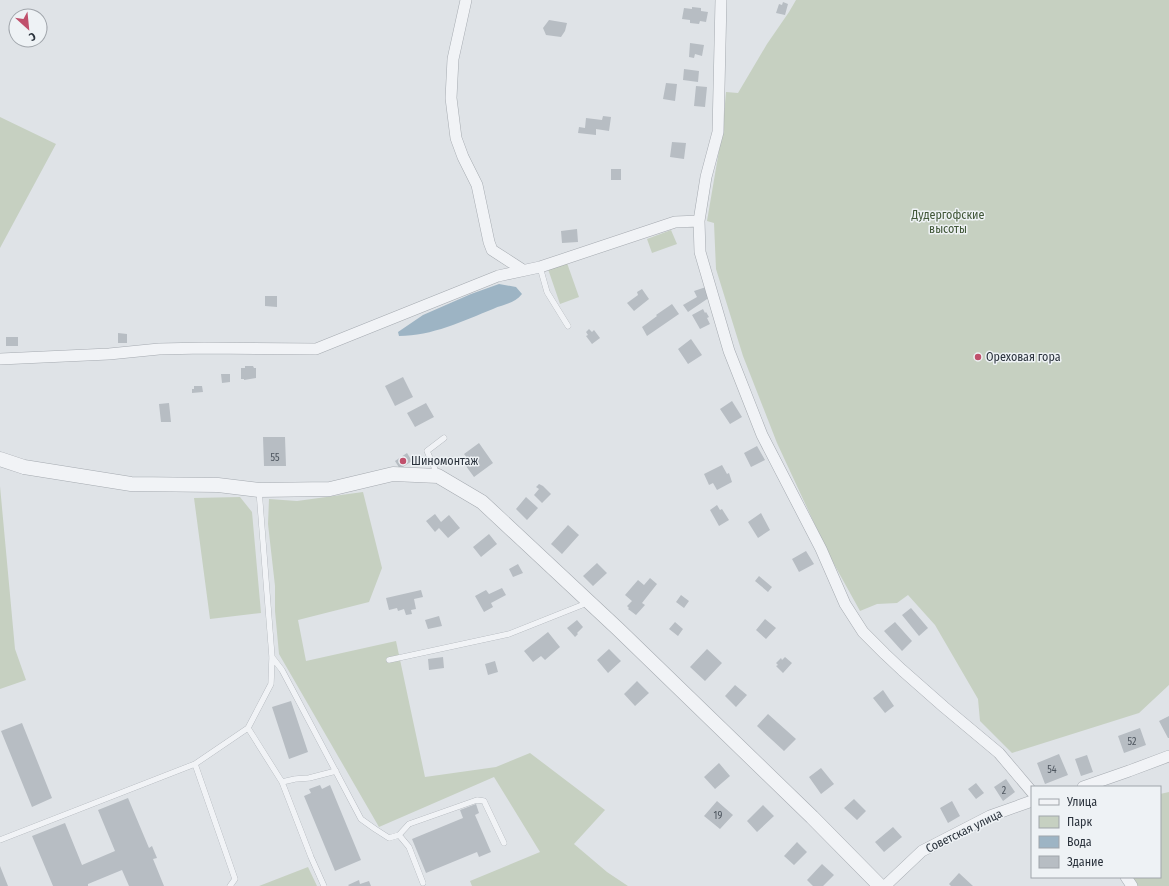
<svg xmlns="http://www.w3.org/2000/svg" width="1169" height="886" font-family="'Fira Sans Condensed',sans-serif">
	<rect width="100%" height="100%" fill="#dfe3e7"/>
	<!-- green -->
	<path fill="#c6d0c1" d="M 796,0 L 1169,0 L 1169,685 L 1139,713 L 1012,753 L 980,721 L 978,699 L 935,625 L 908,595 L 897,603 L 877,604 L 860,611 L 829,555 L 777,443 L 743,356 L 716,269 L 714,223 L 707,221 L 723,127 L 726,92 L 738,93 L 767,44 L 789,12 Z
		M 0,117 L 56,144 L 0,248 Z
		M 671,230 L 677,244 L 652,253 L 647,239 Z
		M 567,263 L 579,297 L 560,304 L 548,269 Z
		M 0,486 L 15,649 L 26,680 L 0,689 Z
		M 363,492 L 382,568 L 369,602 L 298,620 L 306,661 L 396,641 L 425,777 L 496,767 L 530,753 L 605,810 L 574,844 L 607,872 L 628,886 L 472,886 L 470,881 L 540,852 L 494,777 L 379,827 L 279,654 L 275,611 L 275,586 L 268,524 L 269,499 L 297,501 Z
		M 240,497 L 252,512 L 261,613 L 210,619 L 194,498 Z
		M 1169,792 L 1169,886 L 1138,886 L 1131,877 L 1160,877 L 1160,794 Z
		M 308,867 L 317,886 L 259,886 Z"/>
	<!-- water -->
	<path fill="#9db4c4" d="M 499,284 L 516,287 L 522,294 C 514,304 504,304 493,309 C 463,321 432,336 399,336 L 398,332 L 423,315 L 471,294 Z"/>
	<!-- building -->
	<path fill="#b7bdc3" d="M 783,2 L 788,4 L 785,15 L 776,13 L 779,4 L 782,5 Z
		M 692,7 L 701,8 L 701,11 L 708,12 L 706,22 L 700,21 L 699,24 L 690,23 L 690,20 L 682,19 L 684,8 L 692,9 Z
		M 549,20 L 567,23 L 565,31 L 561,37 L 546,35 L 543,28 Z
		M 690,43 L 704,45 L 702,56 L 695,54 L 694,58 L 689,57 Z
		M 684,69 L 699,71 L 698,82 L 683,80 Z
		M 666,83 L 677,84 L 675,101 L 663,99 Z
		M 696,86 L 707,87 L 705,107 L 694,106 Z
		M 603,116 L 611,117 L 609,131 L 596,129 L 596,135 L 578,133 L 579,127 L 585,128 L 586,118 L 602,120 Z
		M 672,142 L 686,143 L 684,159 L 670,157 Z
		M 611,169 L 621,169 L 621,180 L 611,180 Z
		M 577,229 L 578,242 L 562,243 L 561,231 Z
		M 706,287 L 710,297 L 688,312 L 683,305 L 697,297 L 694,291 Z
		M 642,289 L 649,299 L 634,311 L 627,303 L 638,295 L 637,292 Z
		M 265,296 L 277,296 L 277,307 L 265,306 Z
		M 672,304 L 679,314 L 647,336 L 642,327 L 657,316 L 656,315 Z
		M 703,309 L 705,313 L 706,312 L 709,317 L 707,318 L 710,324 L 700,329 L 692,315 Z
		M 589,329 L 592,332 L 594,330 L 600,338 L 592,344 L 586,336 L 588,335 L 586,332 Z
		M 118,333 L 127,334 L 127,343 L 118,343 Z
		M 6,337 L 18,337 L 18,346 L 6,346 Z
		M 691,339 L 702,355 L 688,364 L 678,349 Z
		M 245,366 L 253,366 L 254,368 L 256,368 L 256,378 L 244,380 L 244,379 L 241,379 L 241,368 L 245,368 Z
		M 221,374 L 230,374 L 230,382 L 222,383 Z
		M 403,377 L 413,397 L 395,406 L 385,386 Z
		M 194,386 L 202,386 L 203,392 L 192,393 L 192,389 L 194,389 Z
		M 732,401 L 742,417 L 730,424 L 720,409 Z
		M 169,403 L 171,422 L 161,422 L 159,404 Z
		M 426,403 L 434,417 L 415,427 L 407,413 Z
		M 263,437 L 285,437 L 286,466 L 264,466 Z
		M 479,443 L 493,463 L 474,477 L 463,462 L 468,459 L 464,454 Z
		M 757,446 L 765,460 L 751,467 L 744,453 Z
		M 407,453 L 412,461 L 400,469 L 395,461 Z
		M 722,465 L 727,474 L 729,473 L 732,482 L 717,490 L 713,483 L 709,485 L 704,474 Z
		M 539,484 L 543,486 L 551,494 L 542,503 L 534,495 L 539,489 L 536,487 Z
		M 526,497 L 538,508 L 527,520 L 516,509 Z
		M 717,505 L 720,510 L 722,509 L 729,520 L 719,526 L 710,510 Z
		M 761,513 L 770,530 L 758,538 L 748,522 Z
		M 435,514 L 441,522 L 449,515 L 460,528 L 448,538 L 439,528 L 435,532 L 426,521 Z
		M 568,525 L 579,535 L 562,554 L 551,544 Z
		M 489,534 L 497,544 L 481,557 L 473,547 Z
		M 806,551 L 814,564 L 799,572 L 792,559 Z
		M 597,563 L 607,573 L 593,586 L 583,576 Z
		M 518,564 L 523,573 L 513,577 L 509,569 Z
		M 759,576 L 772,587 L 768,592 L 755,581 Z
		M 650,578 L 657,584 L 642,603 L 645,605 L 636,615 L 628,609 L 629,608 L 627,606 L 632,601 L 625,595 L 638,580 L 644,585 Z
		M 502,588 L 506,595 L 491,603 L 493,607 L 484,612 L 475,596 L 486,590 L 489,594 Z
		M 421,590 L 423,597 L 414,599 L 416,609 L 411,610 L 412,614 L 406,615 L 404,609 L 398,611 L 397,608 L 389,610 L 386,598 Z
		M 681,595 L 689,601 L 684,608 L 676,602 Z
		M 911,608 L 928,628 L 919,636 L 902,615 Z
		M 439,616 L 442,626 L 428,629 L 425,620 Z
		M 765,619 L 776,628 L 766,639 L 756,630 Z
		M 577,620 L 583,627 L 577,633 L 578,634 L 575,637 L 567,628 Z
		M 675,622 L 683,629 L 678,636 L 669,629 Z
		M 895,622 L 912,641 L 902,651 L 884,631 Z
		M 548,632 L 560,647 L 545,660 L 541,656 L 533,662 L 524,651 Z
		M 609,649 L 621,661 L 608,673 L 597,660 Z
		M 707,649 L 722,663 L 705,681 L 690,667 Z
		M 443,657 L 444,668 L 429,670 L 428,659 Z
		M 785,657 L 792,663 L 783,673 L 776,666 L 778,665 L 776,663 L 781,658 L 782,660 Z
		M 495,661 L 498,672 L 488,675 L 485,664 Z
		M 637,681 L 649,693 L 635,706 L 624,694 Z
		M 735,685 L 747,695 L 736,707 L 725,696 Z
		M 883,690 L 894,706 L 885,713 L 873,698 Z
		M 291,701 L 308,752 L 289,759 L 272,707 Z
		M 768,714 L 796,739 L 784,751 L 757,726 Z
		M 1169,716 L 1169,738 L 1168,738 L 1159,721 Z
		M 22,723 L 52,798 L 32,807 L 1,731 Z
		M 1140,728 L 1146,745 L 1124,753 L 1118,736 Z
		M 1059,754 L 1068,775 L 1045,784 L 1037,763 Z
		M 1087,755 L 1093,772 L 1081,776 L 1075,759 Z
		M 719,763 L 730,776 L 715,789 L 704,777 Z
		M 821,768 L 834,784 L 821,794 L 809,777 Z
		M 1006,779 L 1015,792 L 1003,801 L 994,787 Z
		M 976,783 L 984,793 L 976,799 L 968,789 Z
		M 320,785 L 322,789 L 330,785 L 361,860 L 335,871 L 304,796 L 311,793 L 309,789 Z
		M 128,798 L 149,848 L 152,846 L 157,858 L 153,859 L 164,886 L 129,886 L 122,870 L 88,884 L 88,886 L 53,886 L 32,836 L 65,823 L 82,865 L 115,851 L 98,810 Z
		M 854,799 L 866,811 L 857,820 L 844,808 Z
		M 717,801 L 733,815 L 720,829 L 704,816 Z
		M 952,801 L 960,816 L 948,823 L 940,808 Z
		M 476,804 L 479,813 L 475,815 L 491,852 L 479,857 L 477,852 L 426,873 L 412,839 L 463,818 L 460,810 Z
		M 763,805 L 774,816 L 757,832 L 747,821 Z
		M 893,827 L 902,837 L 884,852 L 875,842 Z
		M 797,842 L 807,852 L 794,865 L 784,856 Z
		M 822,864 L 834,875 L 823,886 L 813,886 L 807,880 Z
		M 0,866 L 8,886 L 0,886 Z
		M 959,873 L 973,886 L 951,886 L 949,884 Z
		M 359,880 L 360,884 L 369,881 L 371,886 L 349,886 L 348,885 Z"/>
	<g fill="none" stroke-linecap="round" stroke-linejoin="round">
		<defs>
			<path id="service" d="M 540,267 L 547,292 L 568,326
				M 438,476 L 427,451 L 444,438
				M 272,657 L 282,670 L 361,819 L 375,829 L 389,838 L 399,835 L 409,824 L 477,800 L 484,801 L 504,843
				M 389,660 L 509,634 L 582,605 L 587,600
				M 248,728 L 282,782 L 311,857 L 324,886
				M 195,764 L 235,879 L 230,886
				M 282,782 L 295,779 L 309,778 L 336,771
				M 399,835 L 409,847 L 423,883
				M 0,840 L 195,764 L 248,728 L 271,684 L 272,657 L 259,490"/>
			<path id="minor" d="M 466,0 L 453,59 L 451,98 L 456,138 L 463,157 L 477,185 L 489,242 L 492,250 L 523,270
				M 721,0 L 718,132 L 706,177 L 699,221 L 700,252 L 729,351 L 762,435 L 821,549 L 845,604 L 863,632 L 885,654 L 902,670 L 944,707 L 999,753 L 1032,792
				M 0,359 L 109,354 L 159,349 L 204,348 L 316,349 L 498,276 L 540,267 L 675,222 L 699,221
				M 1083,787 L 1129,771 L 1169,756
				M 1126,877 L 1132,886
				M 885,886 L 922,851 L 990,816 L 1032,801"/>
			<path id="tertiary" d="M 0,459 L 24,467 L 131,484 L 218,485 L 259,490 L 330,489 L 393,474 L 438,476 L 482,502 L 618,629 L 812,817 L 880,886"/>
		</defs>
		<!-- service casing -->
		<use href="#service" stroke="#a5aab0" stroke-width="6"/>
		<!-- minor casing -->
		<use href="#minor" stroke="#a5aab0" stroke-width="12"/>
		<!-- tertiary casing -->
		<use href="#tertiary" stroke="#a5aab0" stroke-width="15"/>
		<!-- service -->
		<use href="#service" stroke="#f1f3f6" stroke-width="5.5"/>
		<!-- minor -->
		<use href="#minor" stroke="#f1f3f6" stroke-width="11"/>
		<!-- tertiary -->
		<use href="#tertiary" stroke="#f1f3f6" stroke-width="14"/>
	</g>
	<!-- markers -->
	<g fill="#c0506c" stroke="#eef2f5" stroke-width="1.5">
		<circle cx="978" cy="357" r="4"/>
		<circle cx="403" cy="461" r="4"/>
	</g>
	<g text-anchor="middle" stroke-width="3" stroke-linejoin="round" paint-order="stroke">
		<!-- number labels -->
		<g font-size="10" fill="#4d555e">
			<text x="275" y="461">55</text>
			<text x="1132" y="745">52</text>
			<text x="1052" y="773">54</text>
			<text x="1004" y="794">2</text>
			<text x="718" y="819">19</text>
		</g>
		<!-- park labels -->
		<g font-size="12" fill="#415738" stroke="#eef2f5">
			<text x="948" y="219">Дудергофские<tspan x="948" dy="14">высоты</tspan></text>
		</g>
		<!-- poi labels -->
		<g font-size="12" fill="#2a323c" stroke="#eef2f5" text-anchor="start">
			<text x="986" y="361">Ореховая гора</text>
			<text x="411" y="465">Шиномонтаж</text>
		</g>
		<!-- street labels -->
		<g font-size="12" fill="#2a323c" stroke="#eef2f5">
			<text transform="translate(964 831) rotate(-26)" y="4">Советская улица</text>
		</g>
	</g>
	<!-- legend -->
	<rect x="1031" y="786" width="130" height="92" fill="#eef2f5" stroke="#a0a5ab"/>
	<rect x="1039" y="799" width="20" height="6" fill="#f1f3f6" stroke="#a0a5ab"/>
	<text x="1067" y="806" font-size="12" fill="#2a323c">Улица</text>
	<rect x="1039" y="816" width="20" height="12" fill="#c6d0c1" stroke="#a0a5ab"/>
	<text x="1067" y="826" font-size="12" fill="#2a323c">Парк</text>
	<rect x="1039" y="836" width="20" height="12" fill="#9db4c4" stroke="#a0a5ab"/>
	<text x="1067" y="846" font-size="12" fill="#2a323c">Вода</text>
	<rect x="1039" y="856" width="20" height="12" fill="#b7bdc3" stroke="#a0a5ab"/>
	<text x="1067" y="866" font-size="12" fill="#2a323c">Здание</text>
	<!-- north arrow -->
	<g transform="translate(28 28) rotate(153)"><circle r="19" fill="#eef2f5" stroke="#a0a5ab"/>
	<path d="M0-3L7 15L0 10L-7 15Z" fill="#c0506c"/>
	<text y="-6" font-size="11" font-weight="bold" text-anchor="middle" fill="#2a323c">С</text>
	</g>
</svg>
